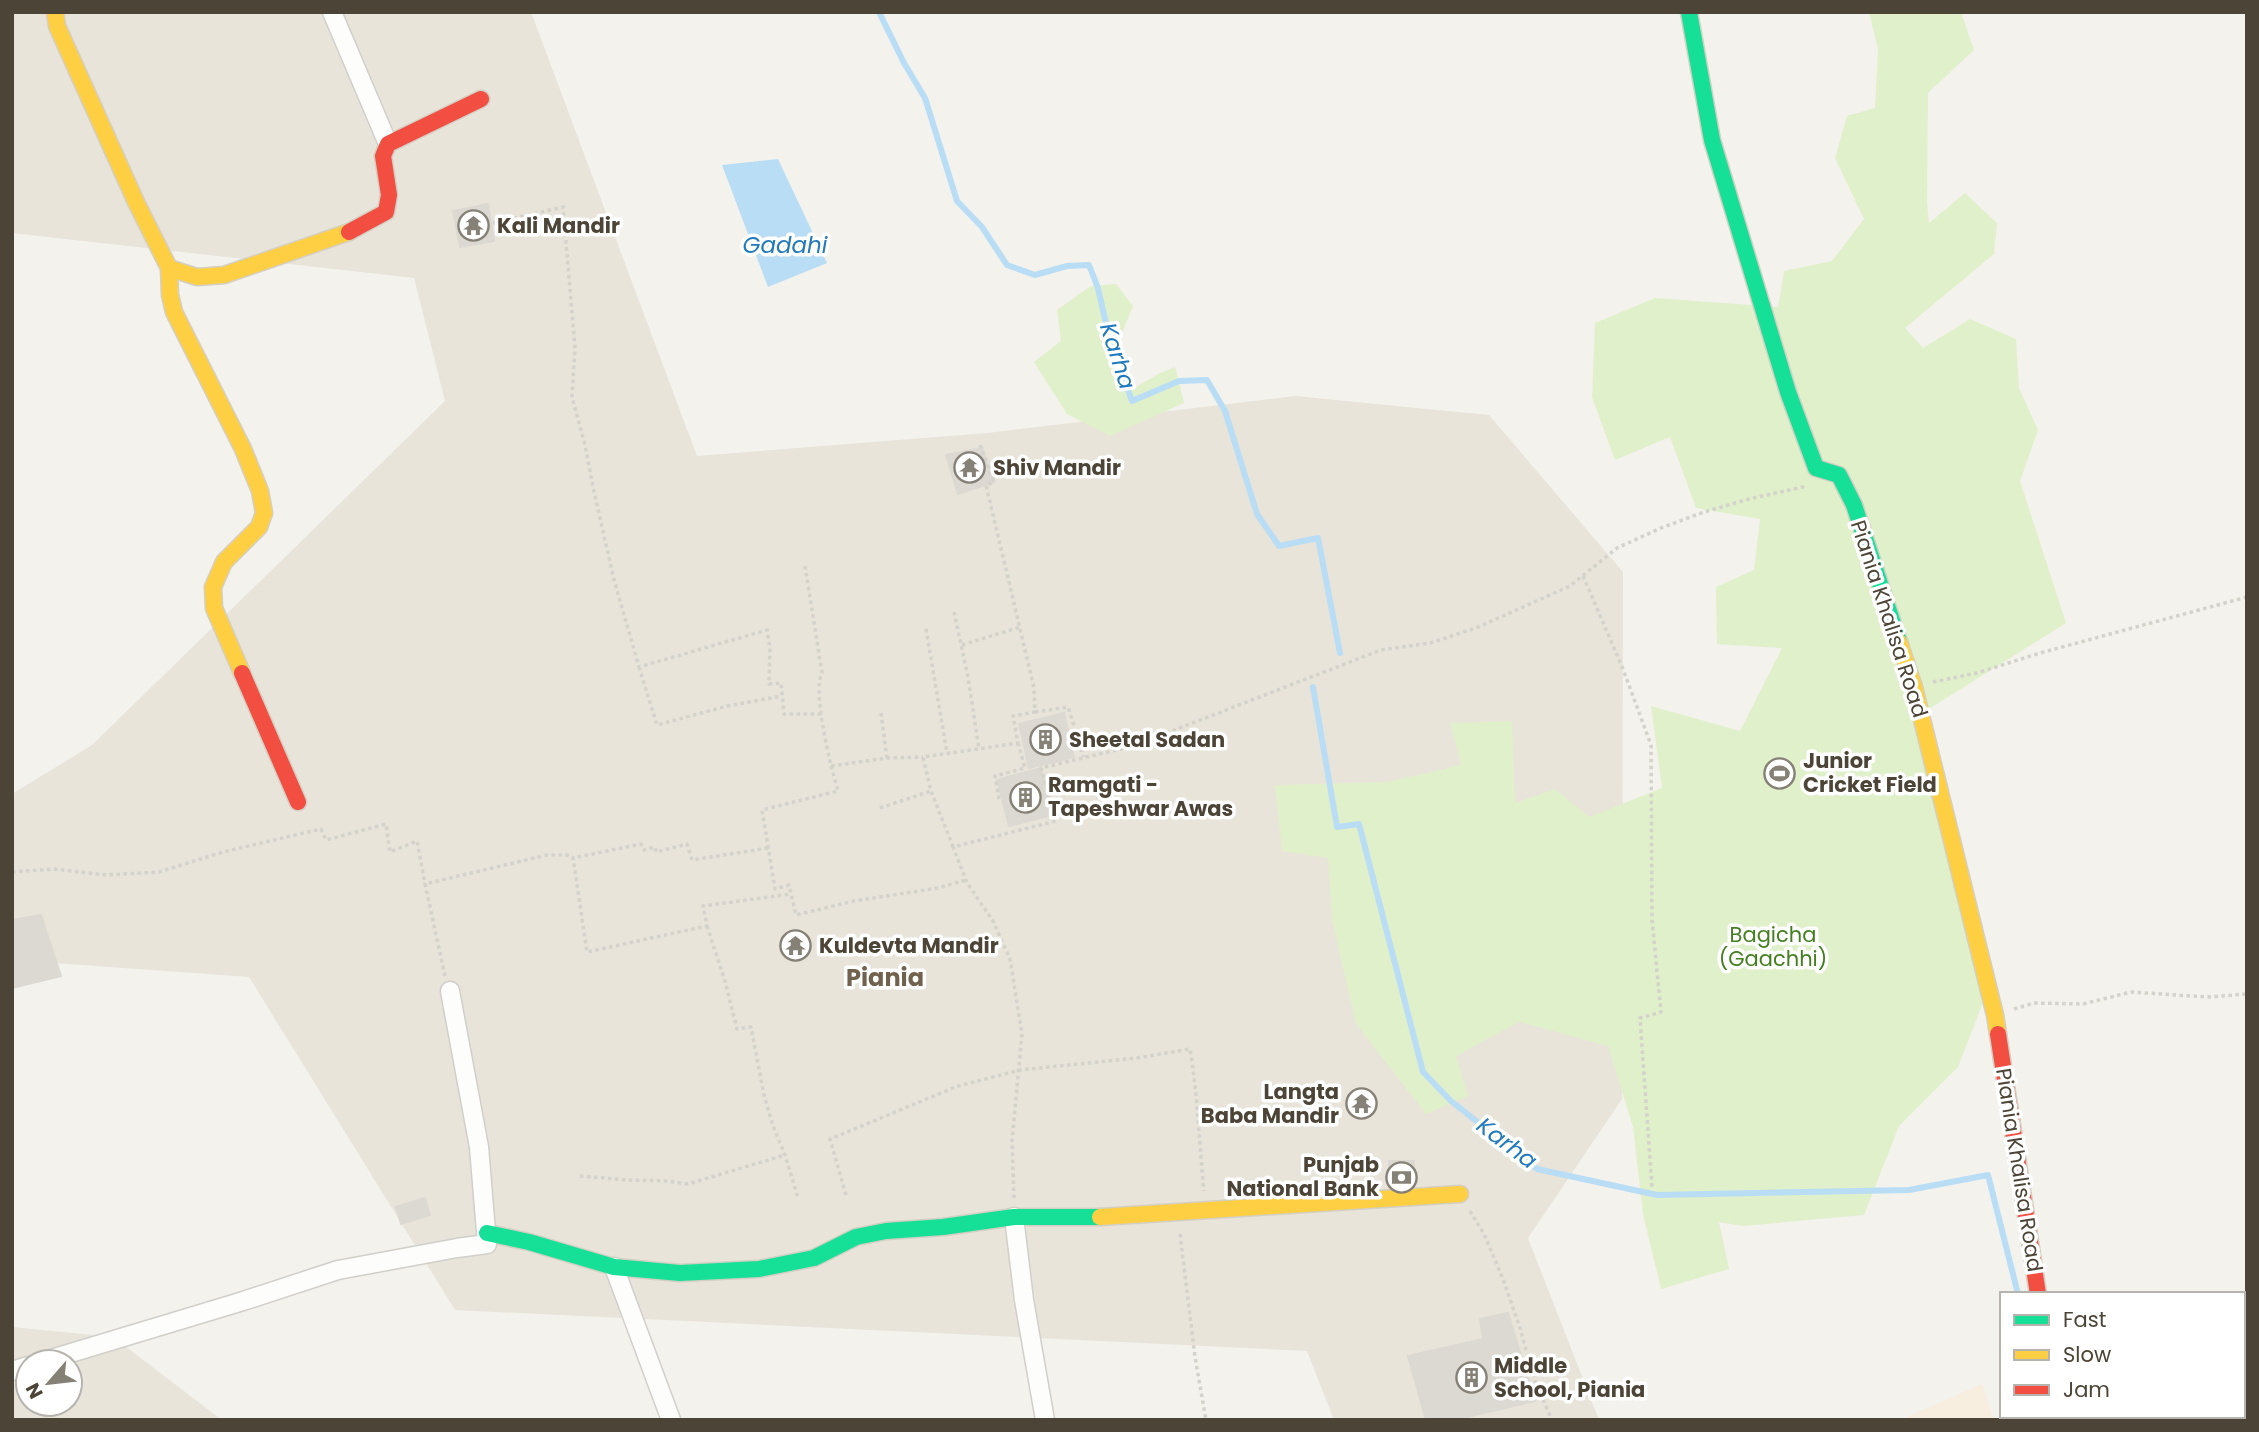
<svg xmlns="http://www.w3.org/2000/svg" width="2259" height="1432" font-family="Poppins,sans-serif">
	<rect width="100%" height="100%" fill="#f3f2ed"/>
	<!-- residential -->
	<path fill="#e8e4da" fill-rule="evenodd" d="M 12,12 L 531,12 L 697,456 L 987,433 L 1295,396 L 1489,415 L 1623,572 L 1622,1099 L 1528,1238 L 1599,1420 L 1334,1420 L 1307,1351 L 455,1310 L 249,977 L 12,960 L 12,794 L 92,745 L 445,401 L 414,278 L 12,233 Z
		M 12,1327 L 113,1337 L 222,1420 L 12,1420 ZM 28,1362 L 70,1362 L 70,1404 L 28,1404 Z"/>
	<!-- commercial -->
	<path fill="#f7eedf" d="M 1982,1384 L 1994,1420 L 1900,1420 Z"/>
	<!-- green -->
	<path fill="#e0f0ca" d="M 1869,12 L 1961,12 L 1974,50 L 1928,93 L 1927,202 L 1929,223 L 1965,193 L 1997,223 L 1994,254 L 1905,328 L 1923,348 L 1970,319 L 2016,339 L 2019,388 L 2038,430 L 2020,481 L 2066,623 L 1913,719 L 1985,997 L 1958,1067 L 1899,1126 L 1864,1215 L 1743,1226 L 1719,1222 L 1729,1269 L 1661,1289 L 1643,1214 L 1633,1127 L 1608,1046 L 1519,1022 L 1456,1056 L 1468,1096 L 1426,1114 L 1356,1024 L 1332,920 L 1328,858 L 1282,851 L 1275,785 L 1387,782 L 1461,765 L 1450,723 L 1512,721 L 1515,803 L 1555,789 L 1589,817 L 1662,788 L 1651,706 L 1740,731 L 1782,648 L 1717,644 L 1716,587 L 1754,570 L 1760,519 L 1696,508 L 1670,437 L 1615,460 L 1592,397 L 1595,323 L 1655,298 L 1778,307 L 1784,271 L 1832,261 L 1864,219 L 1835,158 L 1847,116 L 1875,108 L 1878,49 Z
		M 1116,284 L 1133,306 L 1120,338 L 1114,367 L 1133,389 L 1158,374 L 1175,367 L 1184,403 L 1110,436 L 1067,414 L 1034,362 L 1061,341 L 1057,310 L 1091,286 Z"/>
	<!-- water -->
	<path fill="#b9ddf5" d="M 778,159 L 827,263 L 768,287 L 722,165 Z"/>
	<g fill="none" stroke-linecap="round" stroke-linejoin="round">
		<!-- stream -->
		<path stroke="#b9ddf5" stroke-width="6" d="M 879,12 L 904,63 L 925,98 L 957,201 L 982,227 L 1007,265 L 1035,275 L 1067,266 L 1089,265 L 1098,288 L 1109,337 L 1132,401 L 1179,381 L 1207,380 L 1225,411 L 1257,514 L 1279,546 L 1318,538 L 1340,653
			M 1313,687 L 1337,827 L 1359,824 L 1423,1072 L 1451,1101 L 1537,1169 L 1657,1195 L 1909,1190 L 1988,1175 L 2018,1294
			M 2066,1416 L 2067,1420"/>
	</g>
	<!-- building -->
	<path fill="#dcd9d2" stroke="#dcd9d2" stroke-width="2" d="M 488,204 L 494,241 L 460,247 L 453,211 Z
		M 982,448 L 994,482 L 958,494 L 946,455 Z
		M 1064,713 L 1074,757 L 1029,768 L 1019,724 Z
		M 1041,768 L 1053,815 L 1009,826 L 997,780 Z
		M 41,915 L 61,976 L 12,988 L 12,920 Z
		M 1389,1161 L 1414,1161 L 1414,1182 L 1389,1184 Z
		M 425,1198 L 430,1215 L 401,1224 L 396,1207 Z
		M 1508,1313 L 1535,1401 L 1454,1420 L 1426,1420 L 1408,1356 L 1483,1339 L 1480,1319 Z"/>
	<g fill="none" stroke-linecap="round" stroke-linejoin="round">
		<defs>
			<path id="street" d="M 332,12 L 388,144
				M 1014,1217 L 1024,1300 L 1045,1420
				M 614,1267 L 671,1420
				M 41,1362 L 240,1302 L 338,1270 L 457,1248 L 487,1244 L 479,1147 L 450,991
				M 12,1371 L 28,1366
				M 2056,1416 L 2057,1420"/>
			<path id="fast" d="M 1689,12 L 1712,140 L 1788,392 L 1816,468 L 1839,475 L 1854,505 L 1899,642
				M 487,1233 L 529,1242 L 614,1267 L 680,1273 L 759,1269 L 814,1258 L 856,1237 L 886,1231 L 943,1227 L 1014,1217 L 1100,1217"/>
			<path id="slow" d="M 55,12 L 57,26 L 136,202 L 169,268 L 197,277 L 224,275 L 349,232
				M 169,268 L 170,295 L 174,312 L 243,449 L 260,491 L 264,513 L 259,527 L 224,562 L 213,587 L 214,608 L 242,673
				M 1899,642 L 1914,687 L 1995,1015 L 1998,1034
				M 1100,1217 L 1460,1194"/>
			<path id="jam" d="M 349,232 L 386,212 L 389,195 L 383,156 L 388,144 L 481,99
				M 242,673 L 298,802
				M 1998,1034 L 2038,1294"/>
		</defs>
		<!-- street casing -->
		<use href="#street" stroke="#d1cfca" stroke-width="21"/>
		<!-- fast casing -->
		<use href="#fast" stroke="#d4cfc3" stroke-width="19"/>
		<!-- slow casing -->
		<use href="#slow" stroke="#d4cfc3" stroke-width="19"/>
		<!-- jam casing -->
		<use href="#jam" stroke="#d4cfc3" stroke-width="19"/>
		<!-- path -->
		<path stroke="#d3d2cb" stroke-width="3.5" stroke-dasharray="3.5 3.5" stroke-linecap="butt" d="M 493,223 L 563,207 L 575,348 L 572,397 L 585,445 L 593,487 L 614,580 L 639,667 L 767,630 L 770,649 L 769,684 L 781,683 L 784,714 L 822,714
			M 805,566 L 822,673 C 813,688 827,748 831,766 L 887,758 L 923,757
			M 1583,576 L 1623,669 L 1651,745 L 1652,920 L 1661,1012 L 1640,1018 L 1652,1187
			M 954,612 L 968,677 L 979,749
			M 926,629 L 947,753
			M 962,645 L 1020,627
			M 639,667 L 657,725 L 727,706 L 782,696
			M 1933,682 L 1977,673 L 2040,653 L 2247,597
			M 1035,712 L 1068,707 L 1084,757
			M 881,713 L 887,758
			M 831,766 L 838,791 L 762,810 L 775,889 L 789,885 L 796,915 L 854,901 L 938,888 L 966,880
			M 999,799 L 995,776 L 1025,768 L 1018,743
			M 880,808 L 931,791
			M 953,847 L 931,791 L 923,757 L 1018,743 L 1013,716 L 1035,712 L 1034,688 L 986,485 L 994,482 L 979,442
			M 768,848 L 692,860 L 687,844 L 656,852 L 655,847 L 644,850 L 641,844 L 573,858 L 587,952 L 707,926 L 703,906 L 791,894
			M 12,872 L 54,869 L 106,875 L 159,872 L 223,852 L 321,829 L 326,840 L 386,824 L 390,852 L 417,841 L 425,884
			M 707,926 L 725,981 L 737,1029 L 751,1027 L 764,1095 L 773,1126 L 785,1155 L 798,1198
			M 445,976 L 425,884 L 547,855 L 567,855 L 573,858
			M 2014,1009 L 2034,1003 L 2083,1004 L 2131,992 L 2207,997 L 2247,994
			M 580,1176 L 627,1180 L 668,1181 L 688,1184 L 785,1155
			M 846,1195 L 830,1139 L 958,1086 L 1020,1070 L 1137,1058 L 1190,1049 C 1198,1096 1199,1143 1204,1191
			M 1014,1198 L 1012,1141 L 1022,1034 L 1017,1003 L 1010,959 L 993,921 L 967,883 L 953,847 L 1056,821 L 1041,768 L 1133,746 L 1381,650 L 1430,643 L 1476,628 L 1570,586 L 1617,548 L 1661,528 L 1704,512 L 1749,499 L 1807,486
			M 1470,1211 L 1484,1234 L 1503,1279 L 1520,1328 L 1534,1379 L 1552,1420
			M 1180,1234 L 1195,1357 L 1206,1420"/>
		<!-- street -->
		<use href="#street" stroke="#fdfdfc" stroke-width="18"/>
		<!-- fast -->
		<use href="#fast" stroke="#16e098" stroke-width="16"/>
		<!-- slow -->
		<use href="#slow" stroke="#ffcf43" stroke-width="16"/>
		<!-- jam -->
		<use href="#jam" stroke="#f24e42" stroke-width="16"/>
	</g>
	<!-- icons -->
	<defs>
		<symbol id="temple-ring" viewBox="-11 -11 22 22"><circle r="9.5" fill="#fff" stroke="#868176" stroke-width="1.5"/><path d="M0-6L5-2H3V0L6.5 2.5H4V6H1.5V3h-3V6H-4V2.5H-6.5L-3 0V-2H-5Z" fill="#868176"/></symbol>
		<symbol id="building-ring" viewBox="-11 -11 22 22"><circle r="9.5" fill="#fff" stroke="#868176" stroke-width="1.5"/><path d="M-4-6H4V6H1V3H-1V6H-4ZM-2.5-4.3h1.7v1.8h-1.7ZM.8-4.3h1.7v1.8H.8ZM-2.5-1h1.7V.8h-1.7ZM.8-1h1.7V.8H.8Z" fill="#868176"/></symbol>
		<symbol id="stadium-ring" viewBox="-11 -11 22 22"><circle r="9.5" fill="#fff" stroke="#868176" stroke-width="1.5"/><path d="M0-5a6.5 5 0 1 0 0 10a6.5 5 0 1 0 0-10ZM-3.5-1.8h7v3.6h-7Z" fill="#868176"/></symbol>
		<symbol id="bank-ring" viewBox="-11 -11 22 22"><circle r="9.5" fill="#fff" stroke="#868176" stroke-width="1.5"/><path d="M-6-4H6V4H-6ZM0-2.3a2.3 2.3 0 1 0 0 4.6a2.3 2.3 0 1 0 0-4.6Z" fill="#868176"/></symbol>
	</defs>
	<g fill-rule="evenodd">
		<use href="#temple-ring" x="456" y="208" width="35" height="35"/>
		<use href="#temple-ring" x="952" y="450" width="35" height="35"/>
		<use href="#building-ring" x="1028" y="722" width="35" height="35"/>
		<use href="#stadium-ring" x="1762" y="756" width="35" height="35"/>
		<use href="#building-ring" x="1008" y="780" width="35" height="35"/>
		<use href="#temple-ring" x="778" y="928" width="35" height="35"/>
		<use href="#temple-ring" x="1344" y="1086" width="35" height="35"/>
		<use href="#bank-ring" x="1384" y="1160" width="35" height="35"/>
		<use href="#building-ring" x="1454" y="1360" width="35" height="35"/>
	</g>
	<g text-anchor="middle" stroke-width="7" stroke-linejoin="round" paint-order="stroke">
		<!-- poi labels -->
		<g font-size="21" font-weight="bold" fill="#4c4436" stroke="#fff" text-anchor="start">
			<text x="497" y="233">Kali Mandir</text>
			<text x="993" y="475">Shiv Mandir</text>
			<text x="1069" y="747">Sheetal Sadan</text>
			<text x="1803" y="768">Junior<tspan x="1803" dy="24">Cricket Field</tspan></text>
			<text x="1048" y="792">Ramgati -<tspan x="1048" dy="24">Tapeshwar Awas</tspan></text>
			<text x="819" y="953">Kuldevta Mandir</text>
			<text x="1339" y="1099" text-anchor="end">Langta<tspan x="1339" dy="24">Baba Mandir</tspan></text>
			<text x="1379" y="1172" text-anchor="end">Punjab<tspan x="1379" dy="24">National Bank</tspan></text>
			<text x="1494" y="1373">Middle<tspan x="1494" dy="24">School, Piania</tspan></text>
		</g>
		<!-- street labels -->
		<g font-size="21" fill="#4c4436" stroke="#fff">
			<text transform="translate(1889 619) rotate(72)" y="7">Piania Khalisa Road</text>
			<text transform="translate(2019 1170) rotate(81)" y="7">Piania Khalisa Road</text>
		</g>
		<!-- park labels -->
		<g font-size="21" fill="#448020" stroke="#fff">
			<text x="1773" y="942">Bagicha<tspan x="1773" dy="24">(Gaachhi)</tspan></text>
		</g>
		<!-- water labels -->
		<g font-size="23" font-style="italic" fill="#207abd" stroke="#fff">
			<text x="785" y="253">Gadahi</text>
			<text transform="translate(1118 356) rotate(72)" y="8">Karha</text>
			<text transform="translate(1507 1143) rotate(37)" y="8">Karha</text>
		</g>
		<!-- quarter labels -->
		<g font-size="24" font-weight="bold" fill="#70624c" stroke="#fff">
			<text x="885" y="986">Piania</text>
		</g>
	</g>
	<!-- border -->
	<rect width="2259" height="1432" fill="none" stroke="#4c4436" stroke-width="28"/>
	<!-- legend -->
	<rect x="2000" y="1292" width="245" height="126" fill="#ffffff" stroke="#b7b4af" stroke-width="2"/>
	<rect x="2014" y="1315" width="35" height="10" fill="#16e098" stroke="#b7b4af" stroke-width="2"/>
	<text x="2063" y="1327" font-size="21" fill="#4c4436">Fast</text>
	<rect x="2014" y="1350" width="35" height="10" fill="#ffcf43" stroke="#b7b4af" stroke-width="2"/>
	<text x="2063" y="1362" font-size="21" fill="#4c4436">Slow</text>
	<rect x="2014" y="1385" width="35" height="10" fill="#f24e42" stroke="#b7b4af" stroke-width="2"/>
	<text x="2063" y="1397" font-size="21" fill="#4c4436">Jam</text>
	<!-- north arrow -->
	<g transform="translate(49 1383) rotate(242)"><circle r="33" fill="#ffffff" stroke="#b7b4af" stroke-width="2"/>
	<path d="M0-5L12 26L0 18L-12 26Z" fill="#868176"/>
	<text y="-10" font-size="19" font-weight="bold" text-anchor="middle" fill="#4c4436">N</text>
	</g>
</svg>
